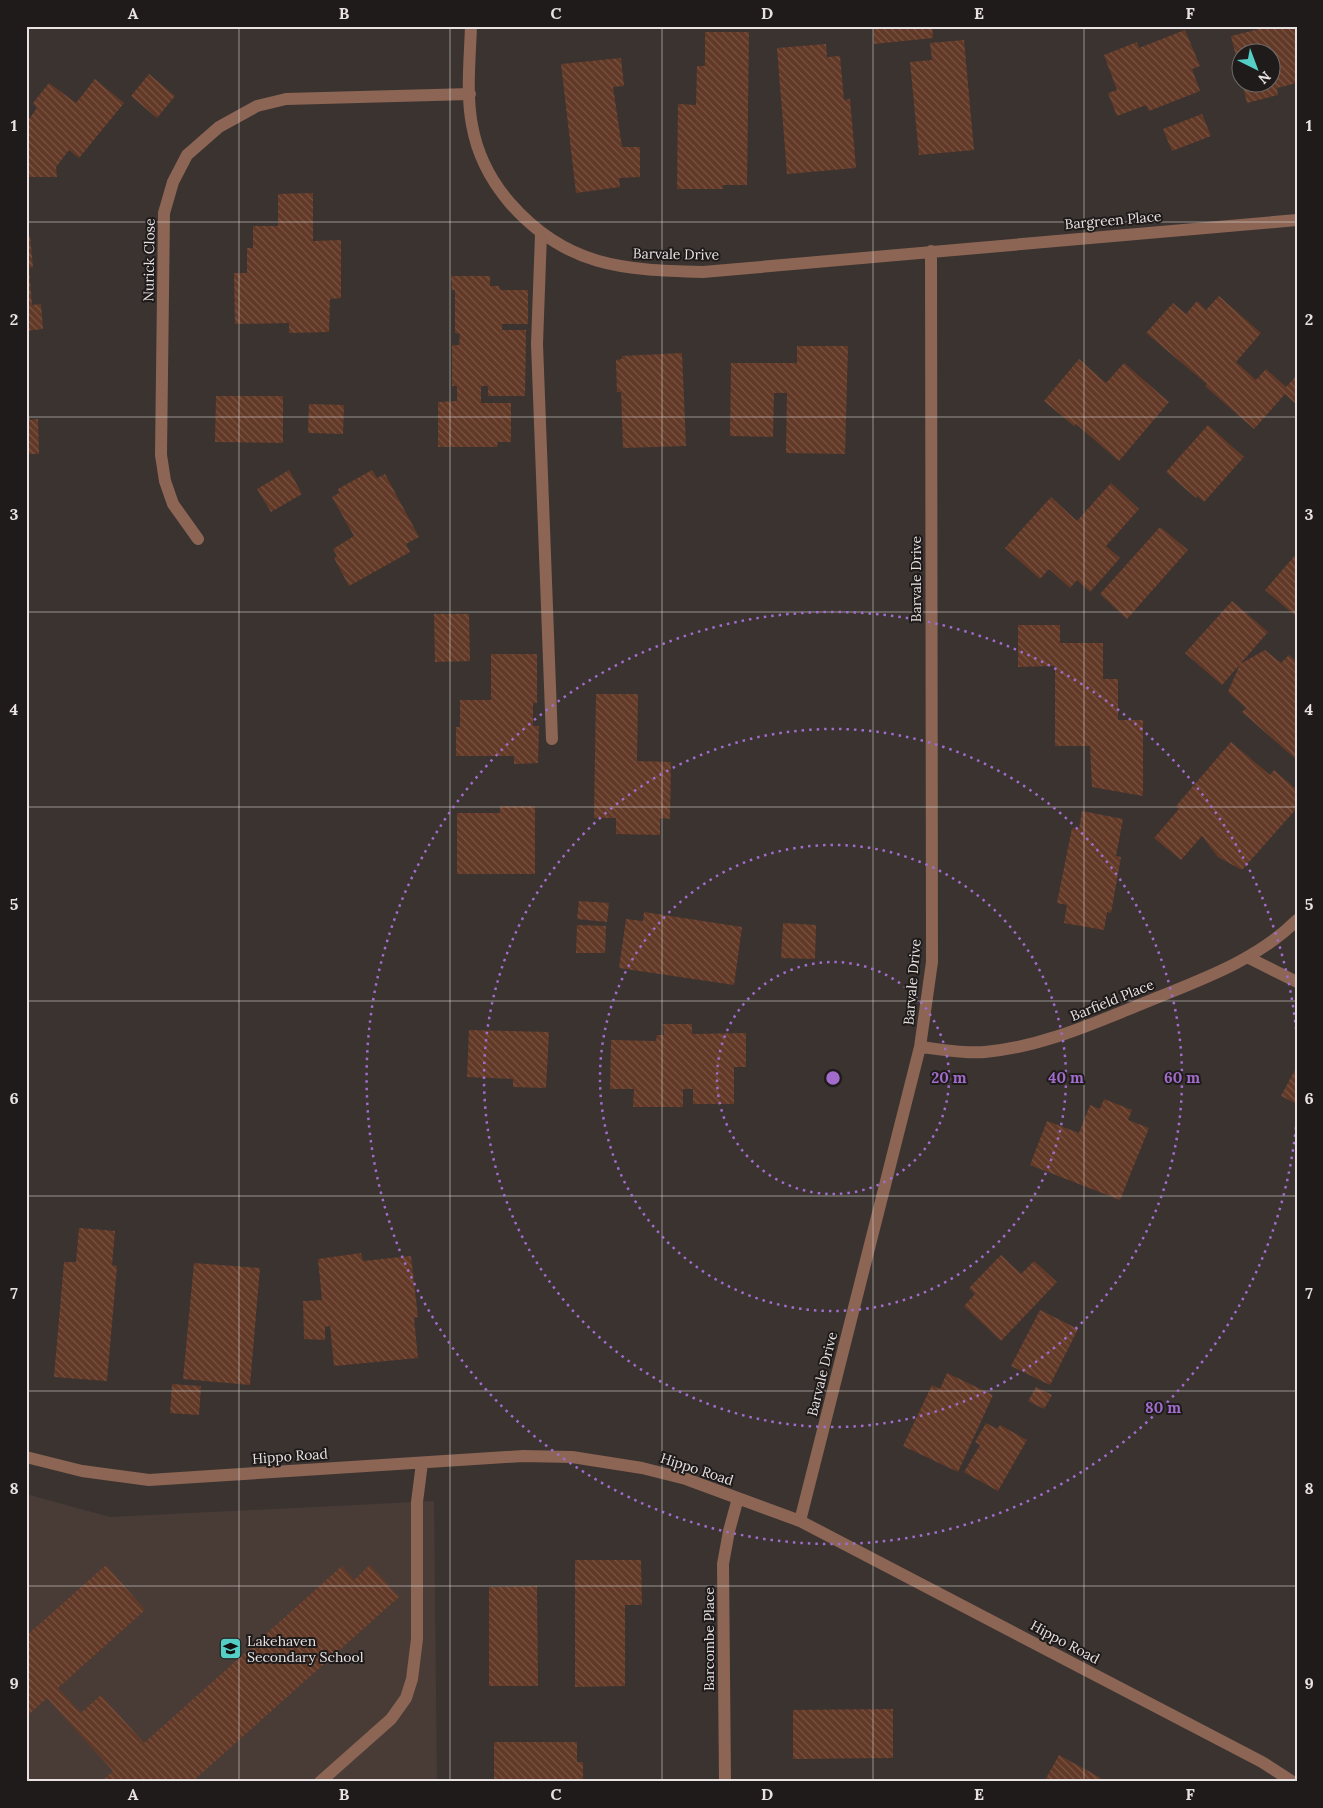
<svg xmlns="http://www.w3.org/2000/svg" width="1323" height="1808" font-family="Lora,serif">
	<defs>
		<pattern id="building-back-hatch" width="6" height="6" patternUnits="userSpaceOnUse" patternTransform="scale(1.25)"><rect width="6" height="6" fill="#623826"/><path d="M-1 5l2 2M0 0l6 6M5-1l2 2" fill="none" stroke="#785545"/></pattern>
	</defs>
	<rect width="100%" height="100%" fill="#3a3330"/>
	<!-- built -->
	<path fill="#493c36" d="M 26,1494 L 110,1517 L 434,1501 L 437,1782 L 26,1782 Z"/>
	<!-- building -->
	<path fill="url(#building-back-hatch)" d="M 873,26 L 932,26 L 933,38 L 874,44 Z
		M 1271,26 L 1297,26 L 1297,83 L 1277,88 L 1278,95 L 1247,103 L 1242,82 L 1270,82 L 1270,52 L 1240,52 L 1240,73 L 1231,36 Z
		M 1185,30 L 1200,66 L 1192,69 L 1200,91 L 1149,111 L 1146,105 L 1117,116 L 1108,93 L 1117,90 L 1104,55 L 1137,42 L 1139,48 Z
		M 705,32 L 749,32 L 747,185 L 723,185 L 723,189 L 677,189 L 678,104 L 696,105 L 697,66 L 705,66 Z
		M 964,40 L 974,150 L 919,155 L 910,62 L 932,60 L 930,43 Z
		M 826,44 L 827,57 L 840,56 L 844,100 L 850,99 L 856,168 L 787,174 L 777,48 Z
		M 621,58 L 624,86 L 613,87 L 622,147 L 640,147 L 640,177 L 619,178 L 620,187 L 576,193 L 561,64 Z
		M 149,74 L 175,96 L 157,118 L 131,96 Z
		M 95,79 L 124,103 L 79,158 L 69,150 L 56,167 L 57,177 L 29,177 L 29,170 L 26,170 L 26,126 L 28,123 L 27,122 L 37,108 L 33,103 L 49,83 L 76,103 Z
		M 1202,114 L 1211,136 L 1172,151 L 1163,129 Z
		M 313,193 L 313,241 L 341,240 L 341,298 L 330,299 L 329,332 L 289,333 L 289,323 L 235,324 L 234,273 L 247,273 L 247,248 L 253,248 L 253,226 L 278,226 L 278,194 Z
		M 26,236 L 30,236 L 33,267 L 29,268 L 32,305 L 41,304 L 43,329 L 26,331 Z
		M 451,276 L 490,276 L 490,286 L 499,286 L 500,290 L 528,290 L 528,324 L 502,324 L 502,330 L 526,330 L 525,396 L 488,396 L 488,386 L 481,386 L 481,403 L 511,403 L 511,442 L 498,442 L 497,447 L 438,447 L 438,402 L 457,401 L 457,386 L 452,386 L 452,345 L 459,345 L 460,334 L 455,333 L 455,290 L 452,290 Z
		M 1219,296 L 1261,333 L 1236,362 L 1256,380 L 1266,369 L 1286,387 L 1297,375 L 1297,405 L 1285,394 L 1254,429 L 1205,386 L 1207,384 L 1146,333 L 1173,303 L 1186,314 L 1197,301 L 1206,310 Z
		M 797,346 L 848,346 L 845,454 L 786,453 L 787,393 L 774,393 L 773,437 L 730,436 L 731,363 L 797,363 Z
		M 682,353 L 686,446 L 623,448 L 621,392 L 617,392 L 616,360 L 622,359 L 622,356 Z
		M 1079,359 L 1106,383 L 1124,363 L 1169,402 L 1119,461 L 1076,424 L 1074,426 L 1044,401 Z
		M 216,396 L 283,396 L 283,443 L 215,442 Z
		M 26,401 L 30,420 L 38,419 L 39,454 L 26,454 Z
		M 309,404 L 344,405 L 343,434 L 308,433 Z
		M 1208,425 L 1244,457 L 1204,502 L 1198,496 L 1196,498 L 1166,472 Z
		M 289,470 L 302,494 L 271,512 L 257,489 Z
		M 372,470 L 377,478 L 385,474 L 419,537 L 406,544 L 410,552 L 349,586 L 334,558 L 337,556 L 333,549 L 354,536 L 332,497 L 339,493 L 338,489 Z
		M 1111,483 L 1139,509 L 1106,546 L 1120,558 L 1090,592 L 1077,580 L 1070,588 L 1049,569 L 1040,579 L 1005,548 L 1051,497 L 1077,521 Z
		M 1160,527 L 1188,550 L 1127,619 L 1100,594 Z
		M 1297,553 L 1297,617 L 1265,590 Z
		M 1232,601 L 1268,632 L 1222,685 L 1185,653 Z
		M 434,614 L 469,614 L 470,661 L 435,662 Z
		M 1018,625 L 1060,625 L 1060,643 L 1103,643 L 1103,679 L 1118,679 L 1118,720 L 1143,720 L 1143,796 L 1092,787 L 1090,746 L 1055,746 L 1055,666 L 1018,667 Z
		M 1265,650 L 1281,663 L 1289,655 L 1297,662 L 1297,760 L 1242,712 L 1246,708 L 1228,692 L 1240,664 Z
		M 491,654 L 537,654 L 537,703 L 533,703 L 533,726 L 539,726 L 538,763 L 514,764 L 514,756 L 456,756 L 456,727 L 460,727 L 460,700 L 491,700 Z
		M 596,694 L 638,694 L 637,761 L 671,762 L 670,819 L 660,818 L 660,835 L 616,834 L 616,818 L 594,818 Z
		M 1231,742 L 1270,775 L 1274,770 L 1297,790 L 1297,808 L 1242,870 L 1218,857 L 1202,836 L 1181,860 L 1154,838 L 1179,809 L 1176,806 Z
		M 500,806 L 535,806 L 535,874 L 457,874 L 457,813 L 500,813 Z
		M 1082,811 L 1123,819 L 1116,856 L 1121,857 L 1111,913 L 1107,912 L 1104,930 L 1064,923 L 1067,905 L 1057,903 L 1072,828 L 1079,829 Z
		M 579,901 L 609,903 L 607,922 L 577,919 Z
		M 644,912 L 742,927 L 734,985 L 619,968 L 626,919 L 643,921 Z
		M 783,923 L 816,925 L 815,959 L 781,958 Z
		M 577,925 L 606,926 L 605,953 L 576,953 Z
		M 663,1024 L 692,1024 L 692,1034 L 746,1033 L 746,1067 L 734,1067 L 734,1104 L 693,1104 L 693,1089 L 683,1089 L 683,1107 L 633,1107 L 634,1089 L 610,1089 L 611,1040 L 656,1041 L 657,1035 L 664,1035 Z
		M 469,1030 L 549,1032 L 546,1088 L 513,1087 L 513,1079 L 467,1077 Z
		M 1297,1066 L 1297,1104 L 1281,1096 Z
		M 1104,1099 L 1132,1110 L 1128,1120 L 1149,1128 L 1120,1200 L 1030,1165 L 1047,1121 L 1079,1133 L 1090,1105 L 1100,1109 Z
		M 79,1228 L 115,1231 L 112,1265 L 117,1266 L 107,1381 L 54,1377 L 64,1262 L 76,1262 Z
		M 361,1253 L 363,1261 L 411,1256 L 418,1317 L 414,1318 L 418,1358 L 334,1366 L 330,1326 L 325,1327 L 325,1340 L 304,1339 L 303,1301 L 322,1300 L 318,1259 Z
		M 1001,1255 L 1021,1274 L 1034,1261 L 1057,1282 L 1001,1341 L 964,1306 L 975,1294 L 969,1288 Z
		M 194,1263 L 260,1268 L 250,1385 L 183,1379 Z
		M 1040,1310 L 1078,1329 L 1050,1385 L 1011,1366 Z
		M 947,1373 L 993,1395 L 958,1472 L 903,1446 L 932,1385 L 940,1389 Z
		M 172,1384 L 201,1386 L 199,1415 L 170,1413 Z
		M 1036,1387 L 1052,1395 L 1044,1409 L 1028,1401 Z
		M 986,1423 L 997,1429 L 1000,1425 L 1027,1440 L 998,1491 L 964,1472 L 980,1445 L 975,1442 Z
		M 575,1560 L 641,1560 L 642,1605 L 625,1605 L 625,1686 L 575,1687 Z
		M 106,1565 L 145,1610 L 58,1688 L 81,1713 L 101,1695 L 144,1743 L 342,1566 L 354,1580 L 370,1565 L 399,1597 L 192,1782 L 101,1782 L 113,1771 L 47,1698 L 26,1717 L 26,1636 Z
		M 537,1586 L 538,1686 L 489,1686 L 489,1587 Z
		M 893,1709 L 893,1758 L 793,1759 L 793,1710 Z
		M 494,1742 L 577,1742 L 577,1762 L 583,1762 L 583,1782 L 494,1782 Z
		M 1059,1755 L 1101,1778 L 1098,1782 L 1044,1782 Z"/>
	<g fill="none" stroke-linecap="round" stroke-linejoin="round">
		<!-- minor -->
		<path stroke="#8c6554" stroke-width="12" d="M 471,26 C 470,58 466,93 472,125 C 477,153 491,181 510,203 C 566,267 623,270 703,272 L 1297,220
			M 541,234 L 537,344 L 552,739
			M 198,539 L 173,504 L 165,481 L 161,455 L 164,213 L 173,182 L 187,155 L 219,127 L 257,106 L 286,99 L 470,94
			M 1247,957 L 1297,982
			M 920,1047 C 940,1049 965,1054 985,1052 C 1041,1047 1092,1024 1144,1003 C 1197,981 1255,962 1297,920
			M 26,1457 L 82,1471 L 149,1480 L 523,1456 L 572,1457 L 642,1468 L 686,1479 L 800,1521 L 1262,1762 L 1293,1782
			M 800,1521 L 920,1047 L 932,962 L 931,251
			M 320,1782 L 391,1719 L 406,1698 L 412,1679 L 417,1639 L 417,1502 L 422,1463
			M 725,1782 L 723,1564 L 729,1531 L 738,1498"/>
	</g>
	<!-- grid -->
	<path fill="none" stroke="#e8e3e2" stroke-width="1" stroke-opacity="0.55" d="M 239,26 L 239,1782M 450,26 L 450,1782M 662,26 L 662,1782M 873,26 L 873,1782M 1084,26 L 1084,1782M 26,222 L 1297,222M 26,417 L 1297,417M 26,612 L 1297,612M 26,807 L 1297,807M 26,1001 L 1297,1001M 26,1196 L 1297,1196M 26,1391 L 1297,1391M 26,1586 L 1297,1586"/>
	<!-- distance rings -->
	<g fill="none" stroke="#a16ccb" stroke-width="2.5" stroke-dasharray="2.5 5">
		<circle cx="833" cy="1078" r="116"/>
		<circle cx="833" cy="1078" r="233"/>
		<circle cx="833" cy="1078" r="349"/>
		<path d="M1296 1127A466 466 0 1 1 1296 1029"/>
	</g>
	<!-- icons -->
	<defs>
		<symbol id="school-square" viewBox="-11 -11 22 22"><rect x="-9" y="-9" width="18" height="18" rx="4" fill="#55cec5" stroke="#1f1b1a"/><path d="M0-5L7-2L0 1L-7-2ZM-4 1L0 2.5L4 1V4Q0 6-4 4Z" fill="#111"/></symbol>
	</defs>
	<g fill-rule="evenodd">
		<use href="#school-square" x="218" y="1636" width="25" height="25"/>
	</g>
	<g text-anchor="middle" stroke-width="4" stroke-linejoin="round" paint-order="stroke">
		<!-- street labels -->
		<g font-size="14" fill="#e8e3e2" stroke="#1f1b1a">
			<text transform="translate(1113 220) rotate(-5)" y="5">Bargreen Place</text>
			<text transform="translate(676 254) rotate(1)" y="5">Barvale Drive</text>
			<text transform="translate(149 260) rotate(-89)" y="5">Nurick Close</text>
			<text transform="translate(916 579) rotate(-90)" y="5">Barvale Drive</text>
			<text transform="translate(912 982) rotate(-85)" y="5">Barvale Drive</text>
			<text transform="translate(1112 1000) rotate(-22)" y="5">Barfield Place</text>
			<text transform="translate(822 1374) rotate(-76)" y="5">Barvale Drive</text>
			<text transform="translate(290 1456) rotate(-4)" y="5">Hippo Road</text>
			<text transform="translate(697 1469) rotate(18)" y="5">Hippo Road</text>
			<text transform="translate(709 1639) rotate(-90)" y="5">Barcombe Place</text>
			<text transform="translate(1065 1642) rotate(28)" y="5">Hippo Road</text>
		</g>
		<!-- poi labels -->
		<g font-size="14" fill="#e8e3e2" stroke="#1f1b1a" text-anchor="start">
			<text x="247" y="1646">Lakehaven<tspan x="247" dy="16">Secondary School</tspan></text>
		</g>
	</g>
	<circle cx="833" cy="1078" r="8" fill="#a16ccb" stroke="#1f1b1a" stroke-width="2.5"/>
	<g font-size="15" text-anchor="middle" font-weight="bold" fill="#a16ccb" stroke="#1f1b1a" stroke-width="4" stroke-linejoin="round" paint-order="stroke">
		<text x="949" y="1083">20 m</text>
		<text x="1066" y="1083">40 m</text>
		<text x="1182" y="1083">60 m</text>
		<text x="1163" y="1413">80 m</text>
	</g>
	<!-- border -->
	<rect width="1323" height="1808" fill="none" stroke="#1f1b1a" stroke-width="55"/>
	<!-- north arrow -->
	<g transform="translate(1256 68) rotate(138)"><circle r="24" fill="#1f1b1a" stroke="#6f6b6a"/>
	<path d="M0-4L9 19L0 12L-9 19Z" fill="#55cec5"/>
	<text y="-8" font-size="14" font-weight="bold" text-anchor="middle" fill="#e8e3e2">N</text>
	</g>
	<rect x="28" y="28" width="1268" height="1752" fill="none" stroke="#e8e3e2" stroke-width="2"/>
	<g font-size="16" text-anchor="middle" font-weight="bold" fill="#e8e3e2">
		<text x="133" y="19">A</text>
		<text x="344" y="19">B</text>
		<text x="556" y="19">C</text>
		<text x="767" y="19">D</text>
		<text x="979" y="19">E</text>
		<text x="1190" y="19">F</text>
		<text x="14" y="131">1</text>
		<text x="1309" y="131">1</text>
		<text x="14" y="325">2</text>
		<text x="1309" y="325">2</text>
		<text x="14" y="520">3</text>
		<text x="1309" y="520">3</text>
		<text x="14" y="715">4</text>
		<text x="1309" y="715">4</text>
		<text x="14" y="910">5</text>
		<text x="1309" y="910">5</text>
		<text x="14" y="1104">6</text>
		<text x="1309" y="1104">6</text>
		<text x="14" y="1299">7</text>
		<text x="1309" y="1299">7</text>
		<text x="14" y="1494">8</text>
		<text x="1309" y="1494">8</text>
		<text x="14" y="1689">9</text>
		<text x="1309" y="1689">9</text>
		<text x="133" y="1800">A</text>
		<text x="344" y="1800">B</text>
		<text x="556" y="1800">C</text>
		<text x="767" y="1800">D</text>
		<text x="979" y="1800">E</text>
		<text x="1190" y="1800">F</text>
	</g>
</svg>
